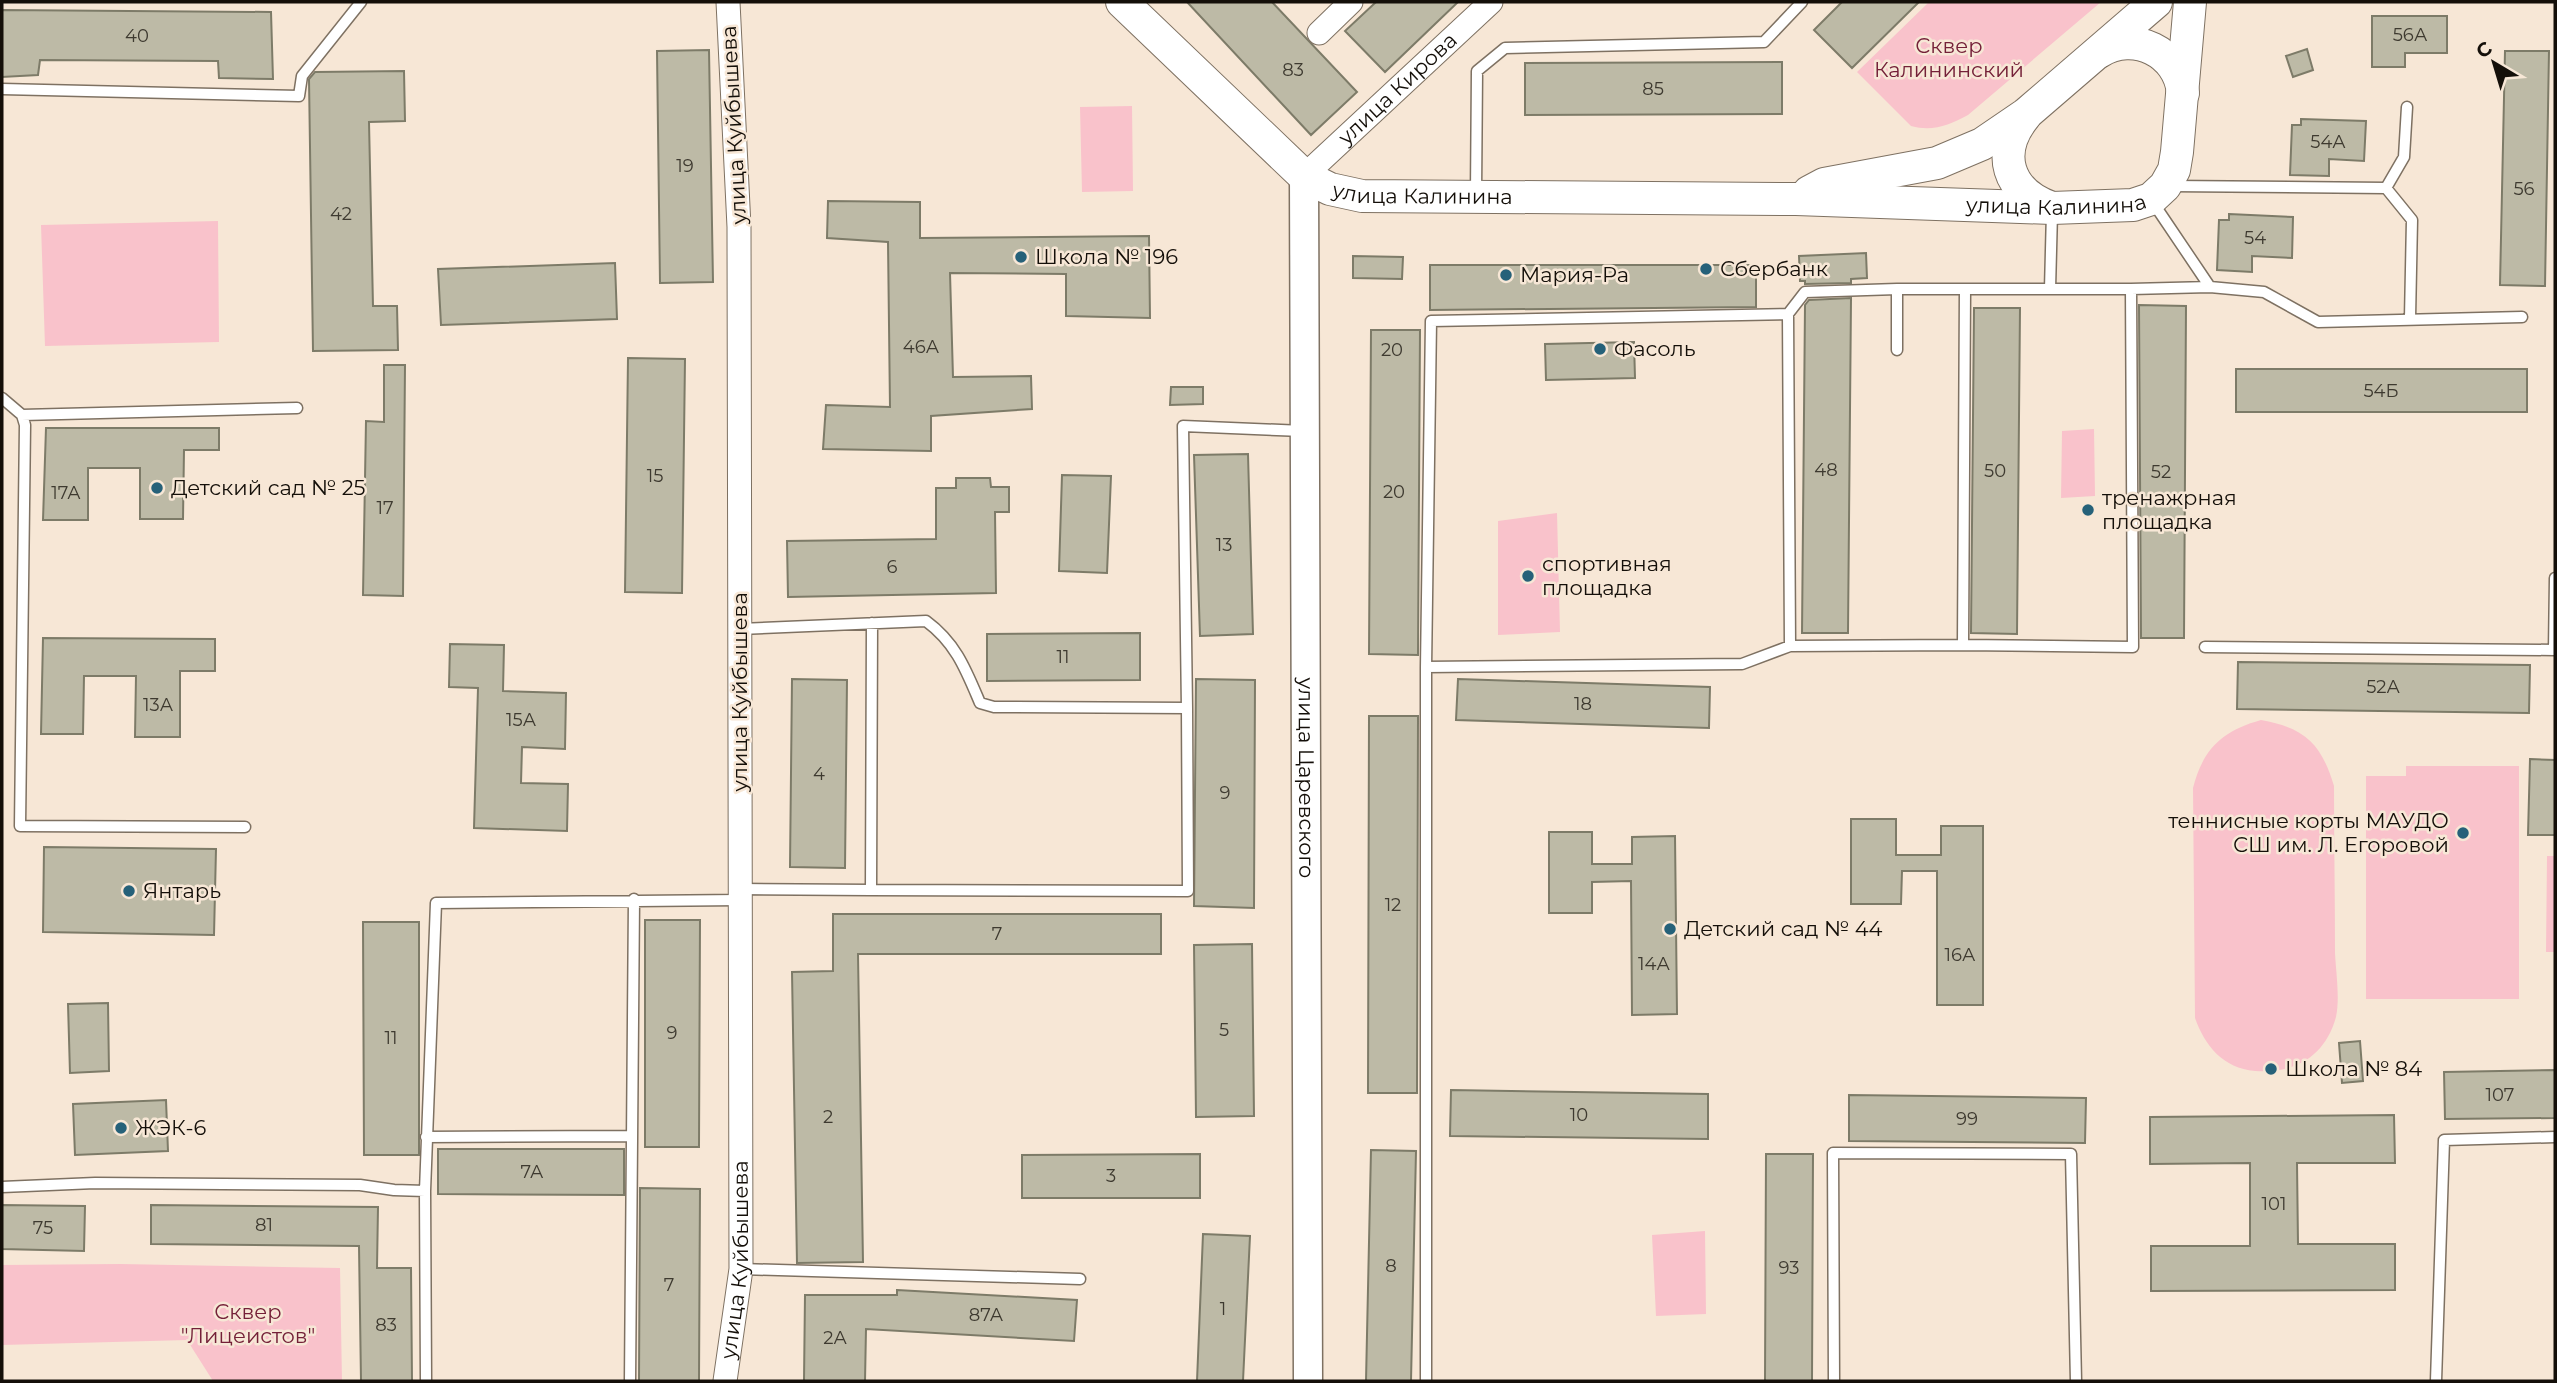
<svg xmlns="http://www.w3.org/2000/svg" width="2557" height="1383" font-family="Montserrat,sans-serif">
	<rect width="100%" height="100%" fill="#f7e7d6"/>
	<!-- green -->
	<path fill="#f9c2cb" d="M 1929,2 L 2101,2 L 1968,115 C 1949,125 1933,132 1911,126 L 1857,72 Z
		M 1132,106 L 1133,191 L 1082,192 L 1080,107 Z
		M 218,221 L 219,342 L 45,346 L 41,225 Z
		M 2094,429 L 2095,496 L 2061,498 L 2062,431 Z
		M 1557,513 L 1560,632 L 1498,635 L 1498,521 Z
		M 2261,720 C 2305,728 2321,743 2334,786 C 2334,842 2335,897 2335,953 C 2336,972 2340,998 2336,1017 C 2325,1057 2294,1074 2255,1071 C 2223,1068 2205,1046 2195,1018 L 2193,788 C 2203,749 2222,731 2261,720 Z
		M 2406,766 L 2519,766 L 2519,999 L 2366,999 L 2366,776 L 2406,776 Z
		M 2547,856 L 2555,856 L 2555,952 L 2546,952 Z
		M 1705,1231 L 1706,1314 L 1656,1316 L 1652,1235 Z
		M 120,1264 L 340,1268 L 342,1381 L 213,1381 L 187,1340 L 2,1345 L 2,1265 Z"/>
	<!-- building -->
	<path fill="#bdbaa6" stroke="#7d7b68" stroke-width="2" d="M 1187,2 L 1272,2 L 1357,92 L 1311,135 Z
		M 1376,2 L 1458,2 L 1385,72 L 1345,31 Z
		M 1842,2 L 1919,2 L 1852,68 L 1814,30 Z
		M 2,10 L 271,12 L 273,79 L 219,78 L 218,61 L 40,60 L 38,75 L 2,77 Z
		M 2372,16 L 2447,16 L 2447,53 L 2405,53 L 2405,67 L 2372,67 Z
		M 2307,49 L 2313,70 L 2293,77 L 2286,56 Z
		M 709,50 L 713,282 L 660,283 L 657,51 Z
		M 2505,51 L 2549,51 L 2545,286 L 2500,285 Z
		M 1782,62 L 1782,114 L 1525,115 L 1525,63 Z
		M 404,71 L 405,121 L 369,122 L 373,306 L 397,306 L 398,350 L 313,351 L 309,79 L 315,72 Z
		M 2301,119 L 2366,121 L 2364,161 L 2329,159 L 2329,176 L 2290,175 L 2292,125 L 2301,125 Z
		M 828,201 L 920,202 L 920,238 L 1149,236 L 1150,318 L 1066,316 L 1066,274 L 950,273 L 953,377 L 1031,376 L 1032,409 L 931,416 L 931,451 L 823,449 L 826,405 L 890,407 L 888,242 L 827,238 Z
		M 2229,214 L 2293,217 L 2292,258 L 2252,256 L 2252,272 L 2217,270 L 2219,220 L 2229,220 Z
		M 1866,253 L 1867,278 L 1851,279 L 1851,283 L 1805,284 L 1805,281 L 1800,281 L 1799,256 Z
		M 1353,256 L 1403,257 L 1402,279 L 1353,278 Z
		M 615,263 L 617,319 L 441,325 L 438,269 Z
		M 1430,265 L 1756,265 L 1756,307 L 1430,310 Z
		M 1851,298 L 1848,633 L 1802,633 L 1805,305 L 1809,300 Z
		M 2139,305 L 2186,306 L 2184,638 L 2141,638 Z
		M 1974,308 L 2020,308 L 2017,634 L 1971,633 Z
		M 1371,330 L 1420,330 L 1418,655 L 1369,654 Z
		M 1634,342 L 1635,378 L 1546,380 L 1545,344 Z
		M 628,358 L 685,359 L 682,593 L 625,592 Z
		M 384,365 L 405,365 L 403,596 L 363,595 L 366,421 L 384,422 Z
		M 2236,369 L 2527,369 L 2527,412 L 2236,412 Z
		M 1171,387 L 1203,387 L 1203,404 L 1170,405 Z
		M 46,428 L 219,428 L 219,450 L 184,450 L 183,519 L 140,519 L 140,468 L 88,468 L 88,520 L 43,520 Z
		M 1248,454 L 1253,634 L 1200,636 L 1194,455 Z
		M 1062,475 L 1111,476 L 1107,573 L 1059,571 Z
		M 956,478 L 990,478 L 991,487 L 1009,487 L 1009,512 L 995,512 L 996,593 L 788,597 L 787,541 L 936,539 L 936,488 L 956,488 Z
		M 1140,633 L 1140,680 L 987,681 L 987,634 Z
		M 43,638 L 215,639 L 215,671 L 180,671 L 180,737 L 135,737 L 136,676 L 84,676 L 83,734 L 41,734 Z
		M 450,644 L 504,645 L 503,691 L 566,693 L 565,749 L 522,747 L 521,783 L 568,784 L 567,831 L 474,828 L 478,688 L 449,687 Z
		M 2238,662 L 2530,665 L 2529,713 L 2237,709 Z
		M 792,679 L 847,680 L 845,868 L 790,867 Z
		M 1196,679 L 1255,680 L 1254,908 L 1194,906 Z
		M 1458,679 L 1710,687 L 1709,728 L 1456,720 Z
		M 1369,716 L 1418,716 L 1417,1093 L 1368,1093 Z
		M 2530,759 L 2555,760 L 2555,835 L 2528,835 Z
		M 1851,819 L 1896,819 L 1896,855 L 1941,855 L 1941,826 L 1983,826 L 1983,1005 L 1937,1005 L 1937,871 L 1902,871 L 1901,904 L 1851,904 Z
		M 1549,832 L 1592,832 L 1592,864 L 1632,864 L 1632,837 L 1675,836 L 1677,1014 L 1632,1015 L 1631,881 L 1592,882 L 1592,913 L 1549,913 Z
		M 44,847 L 216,849 L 214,935 L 43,932 Z
		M 833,914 L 1161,914 L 1161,954 L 858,954 L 863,1262 L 797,1263 L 792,972 L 833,971 Z
		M 645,920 L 700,920 L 699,1147 L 645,1147 Z
		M 363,922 L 419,922 L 419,1155 L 364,1155 Z
		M 1252,944 L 1254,1116 L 1196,1117 L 1194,945 Z
		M 108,1003 L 109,1071 L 70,1073 L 68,1004 Z
		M 2360,1041 L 2363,1081 L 2342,1083 L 2339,1043 Z
		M 2555,1070 L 2555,1118 L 2445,1119 L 2444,1072 Z
		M 1451,1090 L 1708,1094 L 1708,1139 L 1450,1136 Z
		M 1849,1095 L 2086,1098 L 2085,1143 L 1849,1141 Z
		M 166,1100 L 168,1151 L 75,1155 L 73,1104 Z
		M 2394,1115 L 2395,1163 L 2297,1163 L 2298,1244 L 2395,1244 L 2395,1290 L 2151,1291 L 2151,1246 L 2250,1246 L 2250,1163 L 2150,1164 L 2150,1117 Z
		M 438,1149 L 624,1149 L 624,1195 L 438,1194 Z
		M 1371,1150 L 1416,1151 L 1411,1381 L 1366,1381 Z
		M 1200,1154 L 1200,1198 L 1022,1198 L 1022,1155 Z
		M 1766,1154 L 1813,1154 L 1812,1381 L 1765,1381 Z
		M 640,1188 L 700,1189 L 699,1381 L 639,1381 Z
		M 2,1205 L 85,1206 L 84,1251 L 2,1249 Z
		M 151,1205 L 378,1207 L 377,1268 L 411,1268 L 412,1381 L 361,1381 L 359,1246 L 151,1244 Z
		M 1203,1234 L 1250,1236 L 1243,1381 L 1197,1381 Z
		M 897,1290 L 1077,1300 L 1074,1341 L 866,1329 L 865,1381 L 804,1381 L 805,1295 L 897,1295 Z"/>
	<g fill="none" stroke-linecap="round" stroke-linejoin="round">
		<defs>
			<path id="service" d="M 2,89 L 299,96 L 302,76 L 361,2
				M 2171,186 L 2386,188 L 2412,220 L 2410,318
				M 2386,188 L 2404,157 L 2407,107
				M 1476,193 L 1477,71 L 1505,48 L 1764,42 L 1802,2
				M 2152,201 L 2210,287 L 2264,292 L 2318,322 L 2522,317
				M 1897,289 L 2131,289 L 2133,647 L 1963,645
				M 2050,289 L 2052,212
				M 2131,289 L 2210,287
				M 2,398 L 22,415 L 25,425 L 20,826 L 245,827
				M 22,415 L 297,408
				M 740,629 L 926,621 C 956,643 966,670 980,703 L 994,707 L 1187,708 L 1183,426 L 1303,431
				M 1790,646 L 1963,645 L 1965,289
				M 2205,647 L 2555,650
				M 2554,650 L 2555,578
				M 1426,667 L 1742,664 L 1790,646 L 1788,314
				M 740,889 L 871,890 L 872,623
				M 871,890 L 1188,891 L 1187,708
				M 426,1137 L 632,1136
				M 2,1187 L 95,1183 L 360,1185 L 394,1190 L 425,1191 L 426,1381
				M 425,1191 L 436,903 L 740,900
				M 741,1269 L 1080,1279
				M 630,1381 L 634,899
				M 1426,1381 L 1426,667 L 1431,321 L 1788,314 L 1805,292 L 1897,289 L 1897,350
				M 1834,1381 L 1833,1153 L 2071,1154 L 2076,1381
				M 2436,1381 L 2444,1140 L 2555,1137"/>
			<g id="minor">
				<path d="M 1319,33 L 1351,2"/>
				<path id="s1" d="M 1304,176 L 1491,2"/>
				<path id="s2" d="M 725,1381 L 741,1269 L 739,227 L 728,2"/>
			</g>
			<g id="tertiary">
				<path id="s3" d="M 1304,176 L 1308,1381"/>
			</g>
			<g id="secondary">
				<path id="s4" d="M 1122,2 L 1304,176 L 1330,189 L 1362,196 L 1796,199 L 2052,208 L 2133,205 L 2151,199 L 2165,186 L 2174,170 L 2177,152 L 2190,2"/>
				<path d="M 2099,52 C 2134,30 2179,52 2183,93"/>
				<path d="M 2025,116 C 1995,153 2007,192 2052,208"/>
				<path d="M 1809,192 L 1824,184 L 1937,163 L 1982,144 L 2026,114 L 2156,2"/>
			</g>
		</defs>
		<!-- service casing -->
		<use href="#service" stroke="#7e7162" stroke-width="13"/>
		<!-- minor casing -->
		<use href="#minor" stroke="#7e7162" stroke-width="25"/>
		<!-- tertiary casing -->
		<use href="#tertiary" stroke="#7e7162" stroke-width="31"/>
		<!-- secondary casing -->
		<use href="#secondary" stroke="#7e7162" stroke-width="34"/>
		<!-- service -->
		<use href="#service" stroke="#fff" stroke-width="10"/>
		<!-- minor -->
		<use href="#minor" stroke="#fff" stroke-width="23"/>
		<!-- tertiary -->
		<use href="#tertiary" stroke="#fff" stroke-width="28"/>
		<!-- secondary -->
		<use href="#secondary" stroke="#fff" stroke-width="32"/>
	</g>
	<!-- markers -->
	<g fill="#266179" stroke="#f7e7d6" stroke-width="2.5">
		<circle cx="1021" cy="257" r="7"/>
		<circle cx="1706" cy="269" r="7"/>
		<circle cx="1506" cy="275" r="7"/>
		<circle cx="1600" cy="349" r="7"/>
		<circle cx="157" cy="488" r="7"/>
		<circle cx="2088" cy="510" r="7"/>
		<circle cx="1528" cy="576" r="7"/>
		<circle cx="2463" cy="833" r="7"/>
		<circle cx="129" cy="891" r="7"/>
		<circle cx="1670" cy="929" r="7"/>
		<circle cx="2271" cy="1069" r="7"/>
		<circle cx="121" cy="1128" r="7"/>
	</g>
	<g text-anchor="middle" stroke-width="5" stroke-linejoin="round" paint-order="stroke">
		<!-- number labels -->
		<g font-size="18" fill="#3e3a30">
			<text x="2410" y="41">56А</text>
			<text x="137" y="42">40</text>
			<text x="1293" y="76">83</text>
			<text x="1653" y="95">85</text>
			<text x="2328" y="148">54А</text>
			<text x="685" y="172">19</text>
			<text x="2524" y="195">56</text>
			<text x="341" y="220">42</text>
			<text x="2255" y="244">54</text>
			<text x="921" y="353">46А</text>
			<text x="1392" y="356">20</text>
			<text x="2381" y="397">54Б</text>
			<text x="1826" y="476">48</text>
			<text x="1995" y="477">50</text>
			<text x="2161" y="478">52</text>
			<text x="655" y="482">15</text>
			<text x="1394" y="498">20</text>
			<text x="66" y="499">17А</text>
			<text x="385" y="514">17</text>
			<text x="1224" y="551">13</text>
			<text x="892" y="573">6</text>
			<text x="1063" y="663">11</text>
			<text x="2383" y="693">52А</text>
			<text x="1583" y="710">18</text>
			<text x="158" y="711">13А</text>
			<text x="521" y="726">15А</text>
			<text x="819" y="780">4</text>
			<text x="1225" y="799">9</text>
			<text x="1393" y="911">12</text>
			<text x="997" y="940">7</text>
			<text x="1960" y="961">16А</text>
			<text x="1654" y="970">14А</text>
			<text x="1224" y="1036">5</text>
			<text x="672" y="1039">9</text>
			<text x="391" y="1044">11</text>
			<text x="2500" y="1101">107</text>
			<text x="1579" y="1121">10</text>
			<text x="828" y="1123">2</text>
			<text x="1967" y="1125">99</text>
			<text x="532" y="1178">7А</text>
			<text x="1111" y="1182">3</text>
			<text x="2274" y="1210">101</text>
			<text x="264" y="1231">81</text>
			<text x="43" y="1234">75</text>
			<text x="1391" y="1272">8</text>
			<text x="1789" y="1274">93</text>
			<text x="669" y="1291">7</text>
			<text x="1223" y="1315">1</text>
			<text x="986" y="1321">87А</text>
			<text x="386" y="1331">83</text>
			<text x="835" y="1344">2А</text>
		</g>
		<!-- park labels -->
		<g font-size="21" fill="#742038" stroke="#f7e7d6">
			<text x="1949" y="53">Сквер<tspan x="1949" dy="24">Калининский</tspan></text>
			<text x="248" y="1319">Сквер<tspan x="248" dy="24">"Лицеистов"</tspan></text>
		</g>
		<!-- street labels -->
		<g font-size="21" fill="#140f09" stroke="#f7e7d6">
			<text dy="7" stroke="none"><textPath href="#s1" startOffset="128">улица Кирова</textPath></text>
			<text transform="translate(734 125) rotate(-93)" y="7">улица Куйбышева</text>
			<text dy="7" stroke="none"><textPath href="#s4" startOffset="374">улица Калинина</textPath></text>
			<text dy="7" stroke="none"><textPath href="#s4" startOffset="1008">улица Калинина</textPath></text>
			<text transform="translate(740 692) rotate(-90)" y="7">улица Куйбышева</text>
			<text dy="7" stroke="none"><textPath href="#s3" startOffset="602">улица Царевского</textPath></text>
			<text dy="7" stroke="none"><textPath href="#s2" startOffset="122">улица Куйбышева</textPath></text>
		</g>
		<!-- poi labels -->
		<g font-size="21" fill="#140f09" stroke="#f7e7d6" text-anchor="start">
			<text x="1035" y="264">Школа № 196</text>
			<text x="1720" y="276">Сбербанк</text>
			<text x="1520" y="282">Мария-Ра</text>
			<text x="1614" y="356">Фасоль</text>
			<text x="171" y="495">Детский сад № 25</text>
			<text x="2102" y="505">тренажрная<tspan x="2102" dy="24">площадка</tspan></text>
			<text x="1542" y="571">спортивная<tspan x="1542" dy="24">площадка</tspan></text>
			<text x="2449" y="828" text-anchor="end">теннисные корты МАУДО<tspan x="2449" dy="24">СШ им. Л. Егоровой</tspan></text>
			<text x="143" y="898">Янтарь</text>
			<text x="1684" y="936">Детский сад № 44</text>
			<text x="2285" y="1076">Школа № 84</text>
			<text x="135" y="1135">ЖЭК-6</text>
		</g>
	</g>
	<!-- border -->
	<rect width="2557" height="1383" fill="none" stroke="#140f09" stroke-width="7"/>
	<!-- north arrow -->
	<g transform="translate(2494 63) rotate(322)" stroke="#f7e7d6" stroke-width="5" paint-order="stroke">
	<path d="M0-5L12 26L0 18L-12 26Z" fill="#140f09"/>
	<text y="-10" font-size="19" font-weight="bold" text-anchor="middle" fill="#140f09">С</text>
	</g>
</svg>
